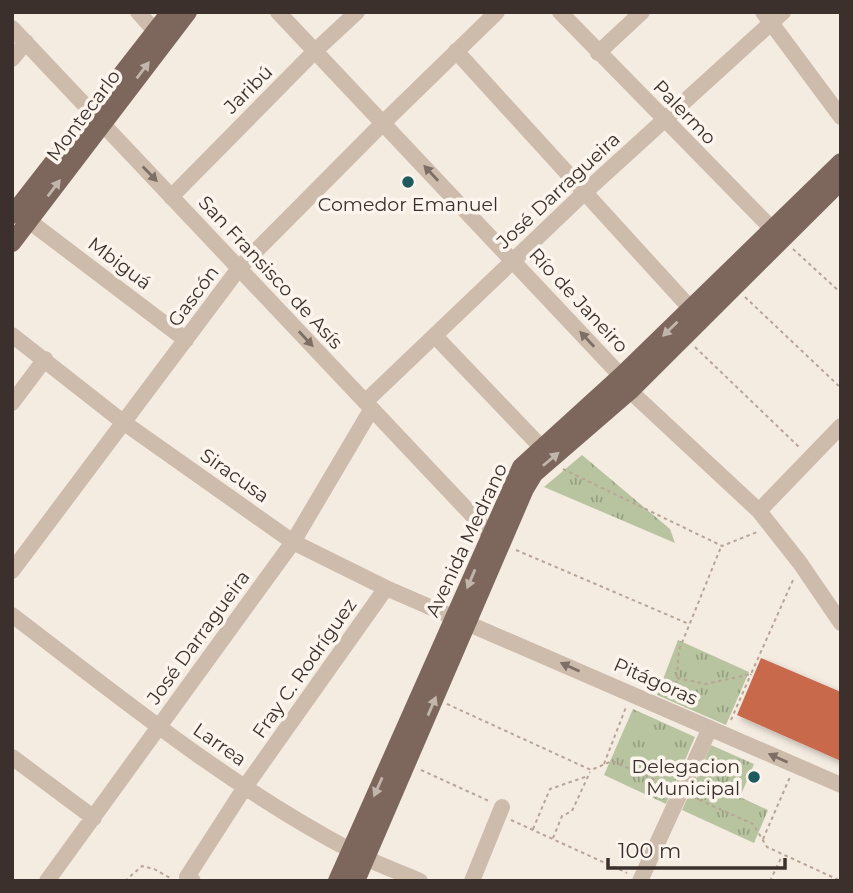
<svg xmlns="http://www.w3.org/2000/svg" width="853" height="893" font-family="Montserrat,sans-serif">
	<defs>
		<pattern id="park-tufts" width="24" height="20" patternUnits="userSpaceOnUse" patternTransform="scale(1.75)"><rect width="24" height="20" fill="#b8c4a0"/><path d="M3 7l-1-3M5 7V3M7 7l1-3M15 17l-1-3M17 17v-4M19 17l1-3" fill="none" stroke="#97a083"/></pattern>
		<filter id="shadow"><feDropShadow dx="4" dy="4" stdDeviation="3.5" flood-color="#0004"/></filter>
	</defs>
	<rect width="100%" height="100%" fill="#f4ebe1"/>
	<!-- park -->
	<path fill="url(#park-tufts)" d="M 582,455 L 670,529 L 675,543 L 544,487 Z
		M 678,640 L 749,672 L 726,725 L 657,695 Z
		M 633,709 L 695,737 L 666,804 L 604,775 Z
		M 711,745 L 754,764 L 740,797 L 768,810 L 754,843 L 682,810 Z"/>
	<!-- building -->
	<path fill="#c8694b" filter="url(#shadow)" d="M 761,658 L 841,692 L 841,761 L 737,715 Z"/>
	<g fill="none" stroke-linecap="round" stroke-linejoin="round">
		<!-- path -->
		<path stroke="#b9a596" stroke-width="2" stroke-dasharray="3.5 3.5" stroke-linecap="butt" d="M 793,249 L 841,293
			M 745,297 L 841,388
			M 695,347 L 799,447
			M 563,469 L 722,546 L 757,532
			M 516,550 L 689,624
			M 677,678 L 706,684 L 751,674 L 793,580
			M 675,698 L 679,650 L 721,547
			M 447,704 L 591,770 L 612,761 L 669,786
			M 731,720 L 751,674
			M 604,764 L 626,707
			M 421,770 L 489,801
			M 693,797 L 753,824 L 767,847 L 841,881
			M 511,820 L 627,873
			M 533,829 L 550,789 L 588,776
			M 553,838 L 562,816 L 572,811 L 590,772
			M 763,839 L 790,777
			M 125,881 L 142,866 L 154,869 L 172,879
			M 770,881 L 782,856"/>
		<!-- minor -->
		<path stroke="#cdbbac" stroke-width="16" d="M 138,12 L 163,40
			M 278,12 L 621,376 L 630,391 L 759,511 L 800,563 L 841,623
			M 560,12 L 781,238
			M 763,12 L 841,117
			M 12,28 L 490,534 L 499,542
			M 456,51 L 691,309
			M 598,53 L 642,12
			M 12,59 L 26,42
			M 171,197 L 315,51 L 357,12
			M 29,221 L 186,340
			M 12,335 L 123,422 L 293,542 L 386,588 L 841,785
			M 435,336 L 542,448
			M 365,402 L 585,192 L 783,12
			M 12,403 L 45,359
			M 759,511 L 841,426
			M 12,571 L 240,267 L 383,123 L 497,12
			M 12,615 C 121,698 230,787 352,851 C 373,863 397,871 420,881
			M 12,757 L 94,818
			M 47,881 L 293,542 L 371,410
			M 193,881 L 187,877 L 245,787 L 386,588
			M 472,881 L 502,807
			M 640,881 L 710,728"/>
		<!-- major -->
		<path stroke="#7d675c" stroke-width="18" d="M 12,215 L 170,12
			M 12,243 L 188,12
			M 337,881 L 521,467 L 621,376 L 841,162
			M 356,881 L 525,489 L 534,474 L 630,391 L 841,181"/>
	</g>
	<!-- one-way arrows -->
	<defs><path id="oneway-solid" d="M-6-.8H1V-3.2L6.5 0L1 3.2V.8H-6Z" transform="scale(1.75)"/></defs>
	<g fill="#c2b5ac">
		<use href="#oneway-solid" transform="translate(143 70) rotate(-53)"/>
		<use href="#oneway-solid" transform="translate(54 188) rotate(-53)"/>
		<use href="#oneway-solid" transform="translate(670 329) rotate(136)"/>
		<use href="#oneway-solid" transform="translate(551 459) rotate(-40)"/>
		<use href="#oneway-solid" transform="translate(471 579) rotate(113)"/>
		<use href="#oneway-solid" transform="translate(432 706) rotate(-67)"/>
		<use href="#oneway-solid" transform="translate(378 787) rotate(114)"/>
	</g>
	<g fill="#7d6f65">
		<use href="#oneway-solid" transform="translate(431 173) rotate(-133)"/>
		<use href="#oneway-solid" transform="translate(150 174) rotate(46)"/>
		<use href="#oneway-solid" transform="translate(306 339) rotate(47)"/>
		<use href="#oneway-solid" transform="translate(587 339) rotate(-133)"/>
		<use href="#oneway-solid" transform="translate(570 667) rotate(-156)"/>
		<use href="#oneway-solid" transform="translate(778 758) rotate(-156)"/>
	</g>
	<!-- markers -->
	<g fill="#1f5a5e" stroke="#fbf5ee" stroke-width="2.5">
		<circle cx="408" cy="182" r="7"/>
		<circle cx="754" cy="777" r="7"/>
	</g>
	<g text-anchor="middle" stroke-width="7" stroke-linejoin="round" paint-order="stroke">
		<!-- street labels -->
		<g font-size="19" fill="#3b302b" stroke="#fbf5ee">
			<text transform="translate(248 89) rotate(-45)" y="7">Jaribú</text>
			<text transform="translate(685 112) rotate(46)" y="7">Palermo</text>
			<text transform="translate(83 115) rotate(-53)" y="7">Montecarlo</text>
			<text transform="translate(558 190) rotate(-43)" y="7">José Darragueira</text>
			<text transform="translate(120 263) rotate(37)" y="7">Mbiguá</text>
			<text transform="translate(271 272) rotate(47)" y="7">San Fransisco de Asís</text>
			<text transform="translate(193 296) rotate(-53)" y="7">Gascón</text>
			<text transform="translate(579 300) rotate(47)" y="7">Río de Janeiro</text>
			<text transform="translate(235 475) rotate(35)" y="7">Siracusa</text>
			<text transform="translate(466 540) rotate(-65)" y="7">Avenida Medrano</text>
			<text transform="translate(198 637) rotate(-54)" y="7">José Darragueira</text>
			<text transform="translate(304 668) rotate(-55)" y="7">Fray C. Rodríguez</text>
			<text transform="translate(656 681) rotate(24)" y="7">Pitágoras</text>
			<text transform="translate(220 744) rotate(35)" y="7">Larrea</text>
		</g>
		<!-- poi labels -->
		<g font-size="19" fill="#3b302b" stroke="#fbf5ee">
			<text x="408" y="211">Comedor Emanuel</text>
			<text x="740" y="773" text-anchor="end">Delegacion<tspan x="740" dy="22">Municipal</tspan></text>
		</g>
	</g>
	<!-- border -->
	<rect width="853" height="893" fill="none" stroke="#3b302b" stroke-width="28"/>
	<!-- scale -->
	<path d="M608 858v10h177v-10" fill="none" stroke="#3b302b" stroke-width="3.5"/>
	<text x="618" y="858" font-size="21" fill="#3b302b" stroke="#fbf5ee" stroke-width="5" paint-order="stroke">100 m</text>
</svg>
